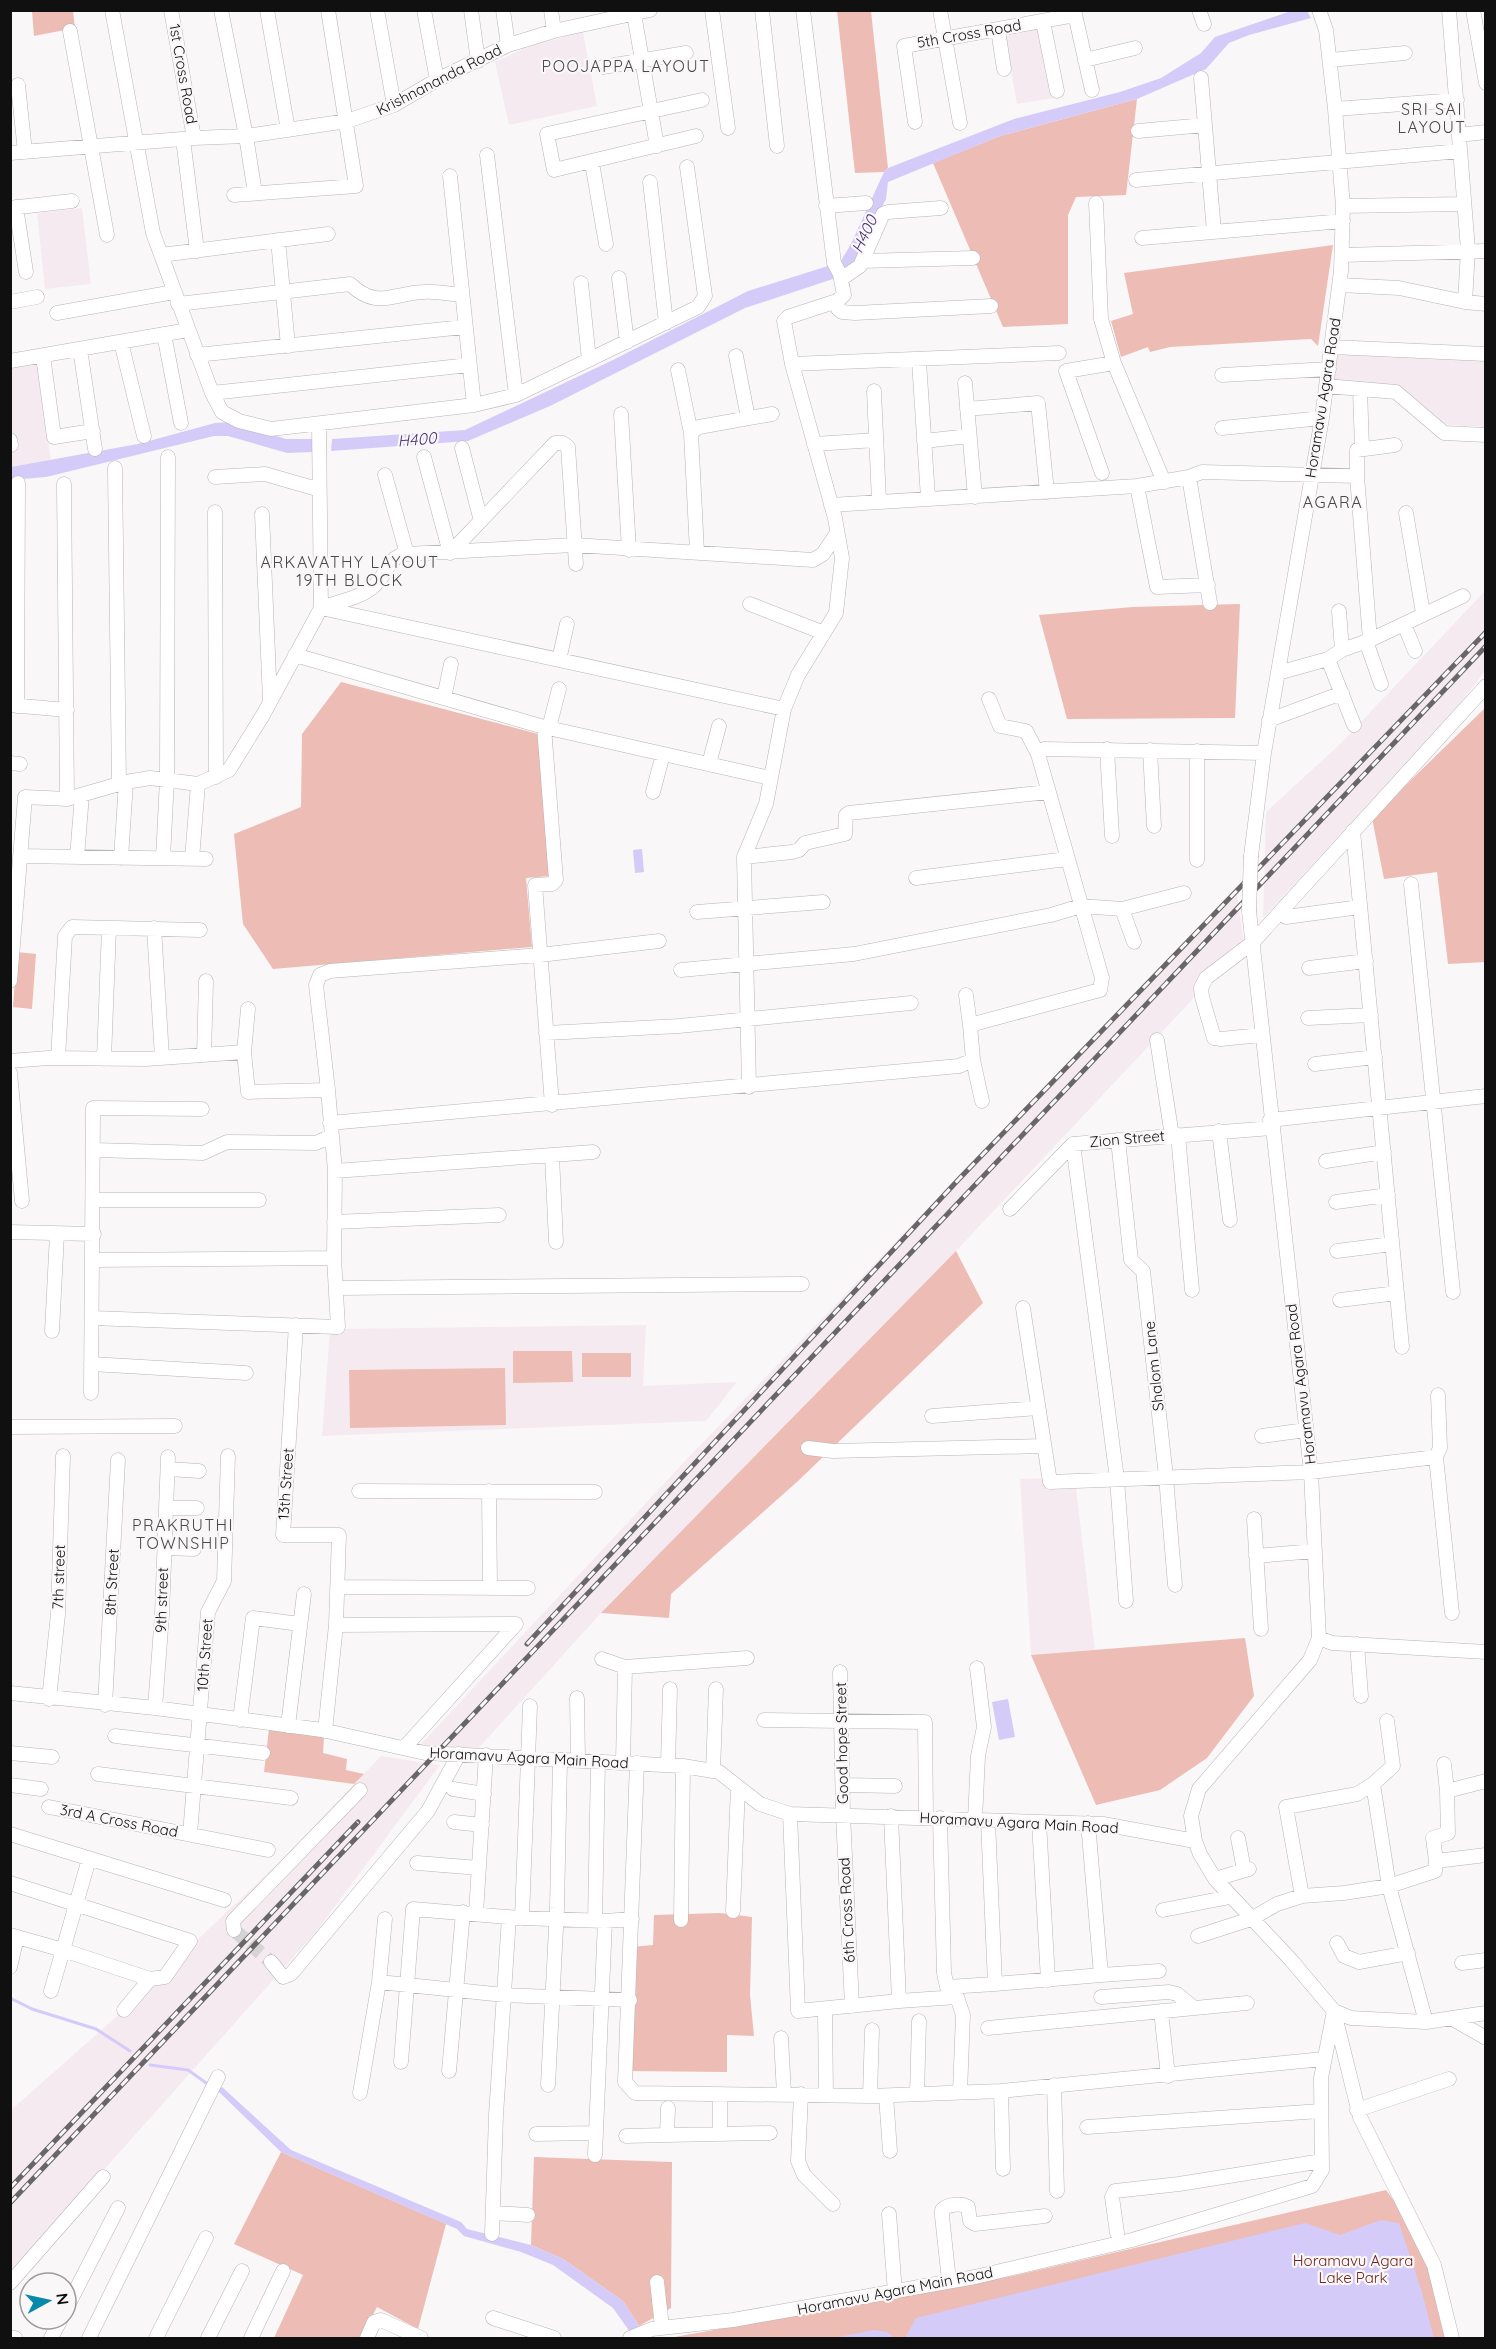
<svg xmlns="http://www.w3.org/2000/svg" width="1496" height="2349" font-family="Quicksand,sans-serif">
	<rect width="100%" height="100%" fill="#faf7f9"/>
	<!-- built -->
	<path fill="#f6eaf1" d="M 1041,26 L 1053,98 L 1017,104 L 1004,32 Z
		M 583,32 L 597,106 L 509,125 L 495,62 L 529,46 Z
		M 82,208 L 91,284 L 45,289 L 37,213 Z
		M 1338,351 L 1485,358 L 1485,427 L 1450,425 L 1439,422 L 1395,387 L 1334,384 Z
		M 37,362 L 51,461 L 11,467 L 10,365 Z
		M 1485,591 L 1485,671 L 1455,710 L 1263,918 L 1266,812 L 1339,745 Z
		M 1236,888 L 1244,944 L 1204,975 L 1193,999 L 956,1251 L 601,1613 L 476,1751 L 419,1746 L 686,1460 Z
		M 646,1325 L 643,1386 L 737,1382 L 706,1421 L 322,1436 L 330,1329 Z
		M 1046,1478 L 1047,1490 L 1076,1488 L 1095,1650 L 1031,1655 L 1020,1479 Z
		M 381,1756 L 440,1765 L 316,1932 L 11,2274 L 11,2110 L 115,2018 L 289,1853 Z"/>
	<!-- green -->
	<path fill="#edbcb4" d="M 32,11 L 73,11 L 75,28 L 34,36 Z
		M 837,11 L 871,11 L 888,168 L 884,172 L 855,173 Z
		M 1137,99 L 1126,195 L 1076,197 L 1068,215 L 1068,324 L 1003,327 L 933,163 L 1000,136 Z
		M 1333,245 L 1318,346 L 1311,339 L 1170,347 L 1150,352 L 1148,347 L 1121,357 L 1111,321 L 1133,314 L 1124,273 Z
		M 1240,604 L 1235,718 L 1067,719 L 1039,615 L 1133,607 Z
		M 341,682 L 538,734 L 550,876 L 526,878 L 532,947 L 273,969 L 243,924 L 234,834 L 301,807 L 302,734 Z
		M 1485,708 L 1485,962 L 1448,964 L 1437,872 L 1384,879 L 1372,818 Z
		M 17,952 L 36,954 L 32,1009 L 13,1007 Z
		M 956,1251 L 983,1303 L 798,1481 L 671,1594 L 669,1618 L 601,1613 Z
		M 513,1351 L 572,1351 L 573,1382 L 513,1383 Z
		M 582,1353 L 631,1353 L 631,1377 L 582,1377 Z
		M 505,1368 L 506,1425 L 350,1428 L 349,1370 Z
		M 1245,1638 L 1254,1696 L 1207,1758 L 1160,1790 L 1096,1805 L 1031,1655 Z
		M 269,1729 L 324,1737 L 323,1753 L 347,1759 L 346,1770 L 364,1774 L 354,1784 L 264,1772 Z
		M 720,1913 L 752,1917 L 750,1995 L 754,2036 L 727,2035 L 727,2072 L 629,2071 L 632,1947 L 653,1945 L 654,1915 Z
		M 281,2152 L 446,2224 L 418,2329 L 377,2307 L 361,2338 L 274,2338 L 303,2275 L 234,2244 Z
		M 534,2157 L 672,2162 L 671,2308 L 639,2326 L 623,2301 L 563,2259 L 531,2245 Z
		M 1386,2190 L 1408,2220 L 1427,2265 L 1448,2338 L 669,2338 L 1013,2276 Z"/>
	<!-- water -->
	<path fill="#d4cbf9" d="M 1291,11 L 1307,11 L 1311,18 L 1249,35 L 1229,43 L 1206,69 L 1137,99 L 1000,136 L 888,182 L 886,199 L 852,267 L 846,272 L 839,264 L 851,244 L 884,172 L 888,168 L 1014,119 L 1120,92 L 1161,78 L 1201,53 L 1215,37 Z
		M 828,266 L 836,278 L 745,308 L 550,406 L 468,441 L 331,451 L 332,439 L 465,430 L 613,360 L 748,291 Z
		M 232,422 L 286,439 L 314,439 L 313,452 L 287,453 L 228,436 L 214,436 L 46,477 L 11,480 L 11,467 L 138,444 L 215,423 Z
		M 642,849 L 644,872 L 635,873 L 633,850 Z
		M 1008,1699 L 1015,1737 L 999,1740 L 992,1702 Z
		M 222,2087 L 291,2150 L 461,2222 L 467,2229 L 531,2245 L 563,2259 L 623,2301 L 639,2326 L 630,2332 L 613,2308 L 553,2265 L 521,2252 L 464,2236 L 457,2229 L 281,2152 L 218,2091 Z
		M 1381,2220 L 1399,2223 L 1421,2289 L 1434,2338 L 905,2338 L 916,2318 L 1305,2223 L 1340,2235 Z
		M 874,2330 L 887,2332 L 895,2338 L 833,2338 Z"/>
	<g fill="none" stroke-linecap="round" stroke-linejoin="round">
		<!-- stream -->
		<path stroke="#d4cbf9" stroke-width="3" d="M 10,1998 L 32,2009 L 96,2029 L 130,2051
			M 150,2065 L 188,2070 L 209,2085"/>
		<!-- minor-tunnel -->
		<path stroke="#d7d4d6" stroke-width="14" stroke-dasharray="14 7" stroke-linecap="butt" d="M 234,1930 L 271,1962"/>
		<defs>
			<path id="minor" d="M 112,10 L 153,233 L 212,393 L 222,412 L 239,421 L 271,429 L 474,405 L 516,395 L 487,155
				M 171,10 L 194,138
				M 221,10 L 246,136 L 255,193
				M 267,10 L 288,130
				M 377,10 L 394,105
				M 424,10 L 437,80
				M 471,10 L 478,61
				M 503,10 L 508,45
				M 551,10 L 554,31
				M 712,10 L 728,128
				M 762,10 L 777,146
				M 940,10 L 960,123
				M 1074,10 L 1092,90
				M 1199,10 L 1204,24
				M 1449,10 L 1468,250 L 1465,302
				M 1473,10 L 1486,83
				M 634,14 L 657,146
				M 1043,22 L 1057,91
				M 998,30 L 1004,69
				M 70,31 L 107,235
				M 1085,60 L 1135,48
				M 1330,60 L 1405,53
				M 603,67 L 686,53
				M 1201,78 L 1214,232
				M 18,85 L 25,152
				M 1335,109 L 1457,100
				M 915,122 L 904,46 L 1075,15
				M 1138,131 L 1205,125
				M 1459,135 L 1486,132
				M 696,136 L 554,170 L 547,134 L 702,100
				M 183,139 L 197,251
				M 10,153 L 194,138 L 246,136 L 347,121 L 394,105 L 437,80 L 508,45 L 554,31 L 650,10
				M 592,163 L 606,244
				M 450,176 L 474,405
				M 1136,180 L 1460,151
				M 650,182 L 666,323
				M 234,195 L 356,186 L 328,10
				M 1096,203 L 1101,319 L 1114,363 L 1164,482
				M 826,206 L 866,203
				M 1343,206 L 1464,204
				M 16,207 L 26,272
				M 10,208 L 72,201
				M 1142,238 L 1343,221
				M 278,240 L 288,346
				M 161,255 L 328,234
				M 1342,255 L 1486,251
				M 862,261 L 973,258
				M 619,278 L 627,342
				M 841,279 L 860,266 L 883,214 L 888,212 L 941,208
				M 581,283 L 589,360
				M 1340,285 L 1399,288 L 1465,302 L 1486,304
				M 837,301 L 838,309 L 842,312 L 855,313 L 991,306
				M 10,302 L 37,297
				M 178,304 L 350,284 C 377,310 393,293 424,292 C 436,291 449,294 462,295
				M 57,313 L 174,292
				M 164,334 L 181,423
				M 121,342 L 144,436
				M 1332,347 L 1486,354
				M 80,349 L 95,449
				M 197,355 L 464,327
				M 43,356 L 54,437 L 93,431
				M 736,356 L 748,418
				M 10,361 L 188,330
				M 919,361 L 928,498
				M 792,364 L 1059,353
				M 678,370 L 691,433
				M 1222,375 L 1329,369
				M 965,383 L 975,497
				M 1326,386 L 1396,392 L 1444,433 L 1486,435
				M 1360,389 L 1362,448
				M 874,391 L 879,501
				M 212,393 L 469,365
				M 516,395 L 698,307 L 705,296 L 687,167
				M 967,409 L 1038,403 L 1047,492
				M 621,414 L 629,550
				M 1222,428 L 1322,418
				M 10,440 L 11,445
				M 924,441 L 969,436
				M 814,444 L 876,440
				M 462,448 L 481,521
				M 424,457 L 450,553
				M 115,468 L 119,784
				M 1102,473 L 1066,371 L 1114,363
				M 385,475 L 407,554
				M 215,477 L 265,474 L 317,489
				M 1189,477 L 1210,603
				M 64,484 L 67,799
				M 1137,486 L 1157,587 L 1208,585
				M 831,505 L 1137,486 L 1189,477 L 1202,472 L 1357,476
				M 215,512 L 216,777
				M 1406,513 L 1423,613
				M 262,514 L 270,700
				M 697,552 L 691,433 L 699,427 L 772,414
				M 450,553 L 555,443 L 563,443 L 568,447 L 576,564
				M 750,604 L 824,633
				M 321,608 C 337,602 361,598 374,586 C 388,574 386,557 407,554 L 574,545 L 813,560 L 823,554 L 837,533
				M 321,608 L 784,709
				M 1339,611 L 1342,650
				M 1404,624 L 1415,651
				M 1370,640 L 1357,476 L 1357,450 L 1395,445
				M 1366,641 L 1381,684
				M 295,655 L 544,727 L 770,778
				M 1328,659 L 1354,725
				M 559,660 L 567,624
				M 1278,673 L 1328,659 L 1342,650 L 1370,640 L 1463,596
				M 444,698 L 451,664
				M 10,705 L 67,710
				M 17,706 L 18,483
				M 1269,720 L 1342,693
				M 544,727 L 556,880 L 552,884 L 535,885 L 552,1105
				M 549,728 L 559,689
				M 1107,749 L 1112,836
				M 1150,750 L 1154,826
				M 1038,754 L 1044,749 L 1264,753
				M 10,763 L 20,764
				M 709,764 L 719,726
				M 653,792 L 663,754
				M 1353,831 L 1402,1347
				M 20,856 L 206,859
				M 1251,856 L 1264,753 L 1322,418 L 1341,271 L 1343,206 L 1335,109 L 1326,30 L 1319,10
				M 77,857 L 82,795
				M 744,857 L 792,852 L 799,850 L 805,843 L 845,834 L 846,815 L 849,813 L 1048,792
				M 121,858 L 126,782
				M 163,858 L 167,779 L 168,457
				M 192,859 L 198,784
				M 1197,860 L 1197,751
				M 916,878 L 1067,859
				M 1411,884 L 1453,1292
				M 1122,909 L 1134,942
				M 1249,911 L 1311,1472 L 1319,1638 L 1310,1660 L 1199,1789 L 1191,1816 L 1195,1841 L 1200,1854 L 1215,1879 L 1291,1960 L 1334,2011 L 1351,2018 L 1426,2022 L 1486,2013
				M 697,912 L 823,902
				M 1286,917 L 1360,907
				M 154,928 L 162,1057
				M 1309,968 L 1366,961
				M 681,970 L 854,954 L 1051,915 L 1081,906 L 1122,909 L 1184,893
				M 10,981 L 25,797 L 67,799 L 126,782 L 150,778 L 198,784 L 229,770 L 263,715 L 321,608 L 319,425
				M 966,995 L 970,1025
				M 1308,1018 L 1371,1015
				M 546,1033 L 679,1026 L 911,1003
				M 1261,1035 L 1221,1039 L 1214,1038 L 1202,997 L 1201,988 L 1206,978 L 1252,943 L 1486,686
				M 1157,1040 L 1172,1136
				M 204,1054 L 206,981
				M 58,1058 L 65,936 L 72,927 L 200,930
				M 104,1059 L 109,928
				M 973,1060 L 982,1101
				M 10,1061 L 48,1058 L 146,1059 L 244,1052
				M 1315,1064 L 1375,1057
				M 10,1073 L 22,1201
				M 749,1087 L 744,857 L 766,804 L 784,709 L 798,675 L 836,613 L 842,558 L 835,518 L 792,364 L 784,321 L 788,317 L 837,301 L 844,295 L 840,274 L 834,263 L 803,10
				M 328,1090 L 316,985 L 320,975 L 330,971 L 540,955 L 659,941
				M 1270,1120 L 1486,1096
				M 330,1123 L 959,1066 L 973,1060 L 970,1025 L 1100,990 L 1102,978 L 1038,754 L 1026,731 L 1000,726 L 989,699
				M 1219,1131 L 1230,1220
				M 1178,1135 L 1192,1290
				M 1118,1140 L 1131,1260 L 1143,1271 L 1166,1477 L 1175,1585
				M 1073,1144 L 1117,1479 L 1126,1601
				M 94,1150 L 203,1153 L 227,1142 L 316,1143 L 331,1136
				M 552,1156 L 556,1242
				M 1326,1161 L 1384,1152
				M 335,1171 L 593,1152
				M 93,1200 L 259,1200
				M 1336,1202 L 1388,1195
				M 1010,1209 L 1073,1144 L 1272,1128
				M 334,1222 L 499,1215
				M 10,1232 L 94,1234
				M 1337,1251 L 1392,1244
				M 93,1260 L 334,1258
				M 336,1288 L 802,1284
				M 1340,1300 L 1397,1293
				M 1023,1308 L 1050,1482 L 1311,1472 L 1436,1457
				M 92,1318 L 338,1327 L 334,1258 L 335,1171 L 328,1090 L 248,1092 L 244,1052 L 248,1009
				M 296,1325 L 283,1535 L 339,1535 L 336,1625 L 325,1731
				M 52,1331 L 57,1234
				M 91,1364 L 246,1373
				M 91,1393 L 93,1108 L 202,1109
				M 1438,1395 L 1440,1448 L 1436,1457 L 1452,1613
				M 932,1416 L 1038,1408
				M 10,1427 L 175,1426
				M 1262,1436 L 1306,1430
				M 808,1448 L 833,1451 L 1044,1446
				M 168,1469 L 199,1471
				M 359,1491 L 595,1492
				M 489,1491 L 490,1588
				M 166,1508 L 197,1508
				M 1254,1519 L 1261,1629
				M 164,1548 L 194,1549
				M 1256,1556 L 1315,1551
				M 339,1587 L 528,1588
				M 336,1625 L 516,1624 L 404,1748
				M 1319,1638 L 1332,1643 L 1486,1652
				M 1357,1644 L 1361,1696
				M 602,1659 L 625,1667 L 747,1658
				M 840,1672 L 843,1814 L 852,2006
				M 10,1693 L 155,1708 L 322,1730 L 425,1753 L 683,1766 L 719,1772 L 760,1804 L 790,1814 L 1103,1824 L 1195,1841
				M 577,1698 L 578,1760
				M 49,1699 L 58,1614 L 63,1456
				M 105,1705 L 118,1460
				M 530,1706 L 522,1918 L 605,1921 L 632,1919
				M 155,1708 L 162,1614 L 168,1457
				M 240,1720 L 253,1618 L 300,1624
				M 764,1720 L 925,1722 L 926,1818
				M 1387,1721 L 1393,1766 L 1373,1784 L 1389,1886 L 1426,2022
				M 288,1726 L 304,1594
				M 115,1736 L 263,1753
				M 10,1753 L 52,1757
				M 623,1763 L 625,1667
				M 637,1763 L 625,2082 L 635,2093 L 870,2096 L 1001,2091 L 1323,2059
				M 1444,1764 L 1447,1791
				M 668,1765 L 670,1689
				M 713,1771 L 716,1689
				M 98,1774 L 291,1798
				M 10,1785 L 41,1789
				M 844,1785 L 895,1786
				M 453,1789 L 484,1794
				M 49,1807 L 268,1850
				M 790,1814 L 798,2011 L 899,2001 L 891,1816
				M 940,1818 L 944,1973 L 947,1987 L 957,1997 L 963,2015 L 960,2092
				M 975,1820 L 978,1756 L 984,1727 L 977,1668
				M 988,1821 L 995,1984 L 1101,1975 L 1088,1823
				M 454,1822 L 482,1825
				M 1039,1822 L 1048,1980
				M 10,1834 L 224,1900
				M 190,1834 L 208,1612 L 224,1581 L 228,1456
				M 1238,1838 L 1244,1870
				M 1436,1861 L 1433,1838 L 1448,1833 L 1447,1791 L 1486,1781
				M 417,1863 L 479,1868
				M 1215,1879 L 1249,1869
				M 10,1883 L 190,1941 L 165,1977 L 150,1979
				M 1302,1896 L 1286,1807 L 1357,1794 L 1373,1784
				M 1163,1910 L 1230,1897
				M 733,1911 L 738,1787
				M 476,1913 L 486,1755
				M 385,1919 L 379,1982 L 504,1995 L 630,2000
				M 681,1920 L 683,1766
				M 595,1921 L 598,1762
				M 234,1930 L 233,1921 L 360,1790
				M 10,1935 L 63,1950 L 89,1859
				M 1198,1936 L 1251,1919 L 1277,1904 L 1302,1896 L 1344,1893 L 1389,1886 L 1435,1871 L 1436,1861 L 1486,1855
				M 1337,1943 L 1344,1956 L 1359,1962 L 1408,1953
				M 271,1962 L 283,1977 L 291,1974 L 428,1811 L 459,1754
				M 1462,1963 L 1486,1960
				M 10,1967 L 17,1937
				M 1101,1975 L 1159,1971
				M 947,1987 L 995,1984
				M 51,1991 L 63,1950 L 150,1979 L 124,2010
				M 1101,1997 L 1169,1992 L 1177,1994 L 1194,2008
				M 899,2001 L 957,1997
				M 825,2009 L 826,2094
				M 1161,2011 L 1168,2076
				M 1335,2016 L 1360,2117 L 1434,2265 L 1452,2338
				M 1451,2018 L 1486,2038
				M 988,2028 L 1247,2003
				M 781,2038 L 784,2094
				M 401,2062 L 413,1909 L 519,1918
				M 449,2071 L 463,1912
				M 548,2085 L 557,1908 L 560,1760
				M 1054,2085 L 1057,2191
				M 1001,2091 L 1003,2169
				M 360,2093 L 379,1982
				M 720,2094 L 720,2133
				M 801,2094 L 798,2161 L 804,2175 L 833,2204
				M 917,2094 L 919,2021
				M 870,2096 L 872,2030
				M 886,2096 L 890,2151
				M 668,2108 L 667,2135 L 770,2133
				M 1357,2110 L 1449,2079
				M 1087,2127 L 1320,2111
				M 536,2134 L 595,2133
				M 626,2136 L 667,2135
				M 595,2155 L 605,1921
				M 493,2213 L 528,2215
				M 889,2214 L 895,2292
				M 1117,2233 L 1112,2197 L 1115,2191 L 1179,2184 L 1322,2161
				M 492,2234 L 496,2115 L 509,1917
				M 949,2281 L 942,2216 L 942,2210 C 948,2204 961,2203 968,2207 L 970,2221 L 975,2224 L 1045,2216
				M 657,2282 L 662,2327
				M 10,2283 L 103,2177
				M 66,2309 L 118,2208
				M 493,2318 L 554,2338
				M 10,2337 L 15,2338
				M 51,2338 L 61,2319
				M 89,2338 L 218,2077
				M 156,2338 L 206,2238
				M 208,2338 L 242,2271
				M 251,2338 L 283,2271
				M 367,2338 L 374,2322 L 381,2320 L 421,2338
				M 630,2338 L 652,2329 L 733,2320 L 975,2277 L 1132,2240 L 1312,2186 L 1322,2170 L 1321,2078 L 1334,2011"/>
		</defs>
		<!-- minor casing -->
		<use href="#minor" stroke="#b8b4b6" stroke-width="15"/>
		<!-- minor -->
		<use href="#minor" stroke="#fff" stroke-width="14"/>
		<defs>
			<path id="rail" d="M 527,1644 L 959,1179 L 1486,632
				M 10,2188 L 358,1822
				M 10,2203 L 1486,646"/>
		</defs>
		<!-- rail casing -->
		<use href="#rail" stroke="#686667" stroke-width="5"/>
		<!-- rail -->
		<use href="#rail" stroke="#faf7f9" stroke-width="3" stroke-dasharray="9" stroke-linecap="butt"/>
		<defs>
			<path id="minor-bridge" d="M 1249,911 L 1251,856"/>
		</defs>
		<!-- minor-bridge casing -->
		<use href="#minor-bridge" stroke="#b8b4b6" stroke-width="15" stroke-linecap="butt"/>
		<!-- minor-bridge -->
		<use href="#minor-bridge" stroke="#fff" stroke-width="14"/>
	</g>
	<g text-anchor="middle" stroke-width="4.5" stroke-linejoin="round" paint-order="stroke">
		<!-- street labels -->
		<g font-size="15" fill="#111010" stroke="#faf7f9">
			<text transform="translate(969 34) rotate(-10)" y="5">5th Cross Road</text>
			<text transform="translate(183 74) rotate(80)" y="5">1st Cross Road</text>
			<text transform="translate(439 80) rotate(-27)" y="5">Krishnananda Road</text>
			<text transform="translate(1323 398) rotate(-81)" y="5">Horamavu Agara Road</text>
			<text transform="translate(1127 1139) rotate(-5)" y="5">Zion Street</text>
			<text transform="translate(1154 1366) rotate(-96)" y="5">Shalom Lane</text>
			<text transform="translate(1301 1384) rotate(-97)" y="5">Horamavu Agara Road</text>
			<text transform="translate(286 1484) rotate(-86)" y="5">13th Street</text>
			<text transform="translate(59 1577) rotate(-88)" y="5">7th street</text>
			<text transform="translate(112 1582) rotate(-87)" y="5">8th Street</text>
			<text transform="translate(162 1600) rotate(-88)" y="5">9th street</text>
			<text transform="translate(205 1655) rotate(-86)" y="5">10th Street</text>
			<text transform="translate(842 1743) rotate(-91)" y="5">Good hope Street</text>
			<text transform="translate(529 1758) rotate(3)" y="5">Horamavu Agara Main Road</text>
			<text transform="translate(119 1821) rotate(11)" y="5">3rd A Cross Road</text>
			<text transform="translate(1019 1823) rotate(3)" y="5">Horamavu Agara Main Road</text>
			<text transform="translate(847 1910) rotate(-93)" y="5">6th Cross Road</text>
			<text transform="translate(895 2291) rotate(-11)" y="5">Horamavu Agara Main Road</text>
		</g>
		<!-- park labels -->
		<g font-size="15" fill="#71241c" stroke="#faf7f9">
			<text x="1353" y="2266">Horamavu Agara<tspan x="1353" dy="17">Lake Park</tspan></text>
		</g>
		<!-- neighbourhood labels -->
		<g font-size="16" letter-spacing="1.5" fill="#4b4849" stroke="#faf7f9">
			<text x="626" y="72">POOJAPPA LAYOUT</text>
			<text x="1432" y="115">SRI SAI<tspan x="1432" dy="18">LAYOUT</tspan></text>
			<text x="1333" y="508">AGARA</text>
			<text x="350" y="568">ARKAVATHY LAYOUT<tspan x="350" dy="18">19TH BLOCK</tspan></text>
			<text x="183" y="1531">PRAKRUTHI<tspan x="183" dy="18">TOWNSHIP</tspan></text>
		</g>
		<!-- water labels -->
		<g font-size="16" font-style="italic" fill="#483477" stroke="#faf7f9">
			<text transform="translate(864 234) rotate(-65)" y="6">H400</text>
			<text transform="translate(417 439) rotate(-5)" y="6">H400</text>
		</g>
	</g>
	<!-- border -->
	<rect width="1496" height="2349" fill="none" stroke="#111010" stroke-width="24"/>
	<!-- north arrow -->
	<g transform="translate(48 2301) rotate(82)"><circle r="28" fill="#faf7f9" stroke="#9d9b9c" stroke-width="1.5"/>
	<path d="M0-4.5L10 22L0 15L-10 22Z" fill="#0689aa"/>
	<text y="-9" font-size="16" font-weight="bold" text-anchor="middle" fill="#111010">N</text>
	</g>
</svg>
